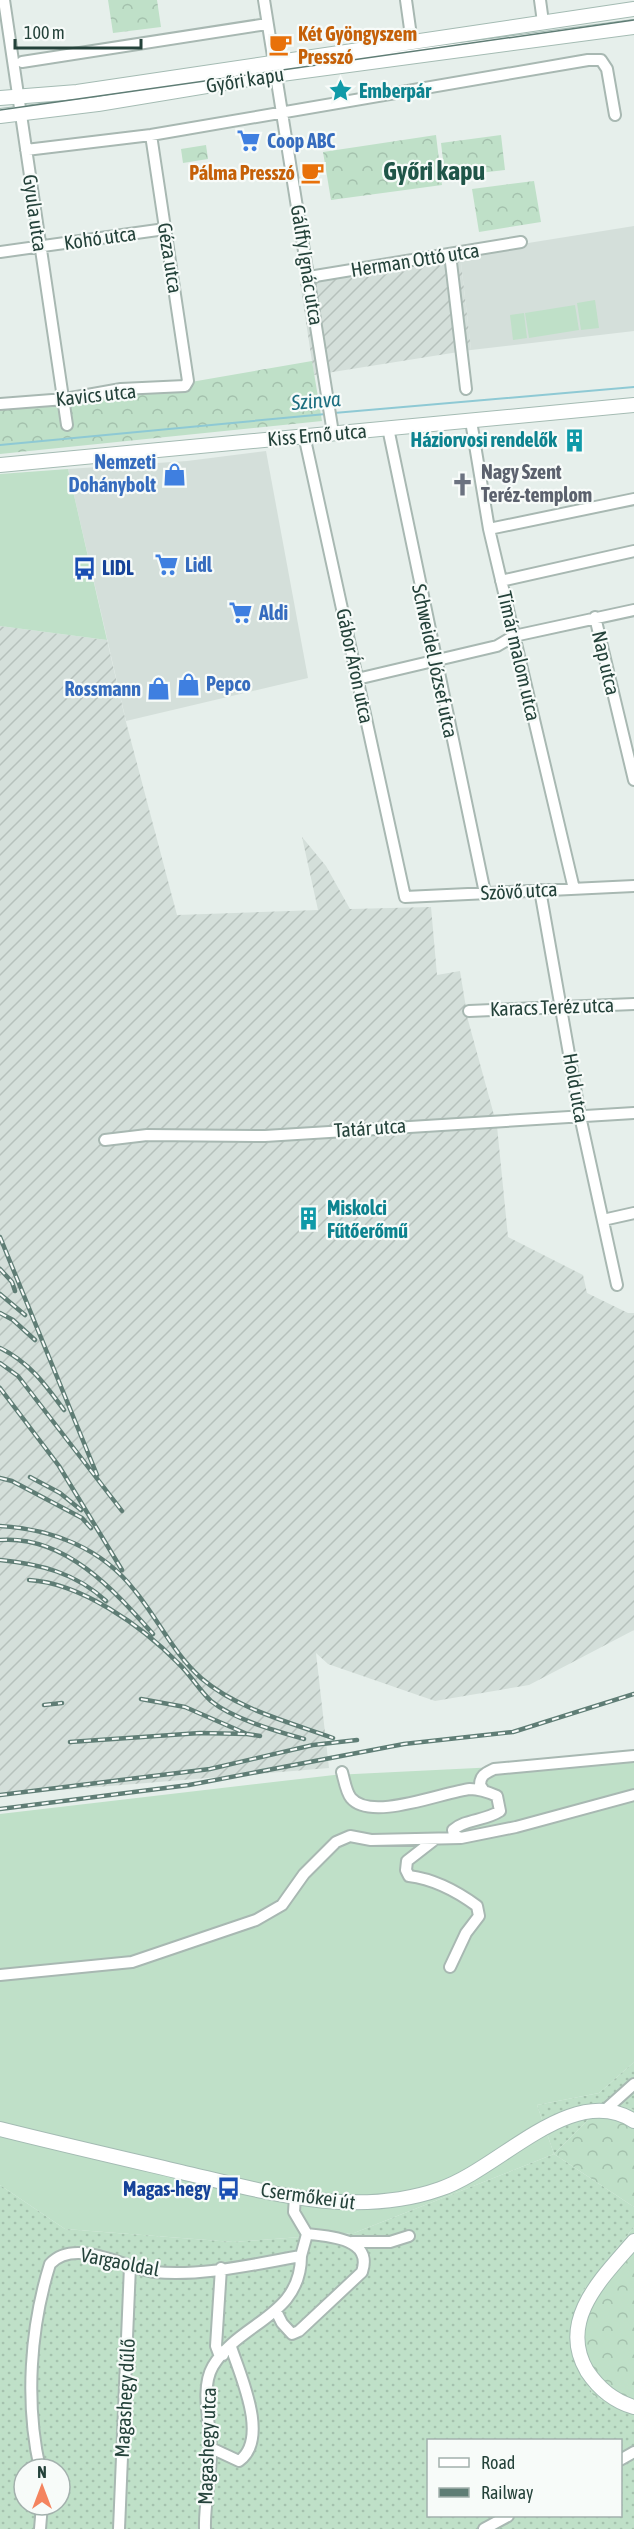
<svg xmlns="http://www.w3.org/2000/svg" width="634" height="2529" font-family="'Asap Condensed',sans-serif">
	<defs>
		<pattern id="industrial-furrows" width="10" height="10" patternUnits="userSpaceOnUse" patternTransform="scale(1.5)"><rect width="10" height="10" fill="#d4dfda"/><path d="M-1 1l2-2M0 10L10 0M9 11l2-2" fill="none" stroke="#b6c1bc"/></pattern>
		<pattern id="forest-crowns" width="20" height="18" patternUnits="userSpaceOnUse" patternTransform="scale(1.5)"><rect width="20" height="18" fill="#bfe0c8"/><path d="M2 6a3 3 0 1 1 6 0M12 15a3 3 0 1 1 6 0" fill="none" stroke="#a4c1ad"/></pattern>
		<pattern id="garden-dots" width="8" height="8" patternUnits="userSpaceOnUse" patternTransform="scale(1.5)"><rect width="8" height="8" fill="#bfe0c8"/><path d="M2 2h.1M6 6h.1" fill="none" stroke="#a4c1ad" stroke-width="1.8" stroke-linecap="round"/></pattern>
	</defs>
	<rect width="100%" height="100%" fill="#e6efeb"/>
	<!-- built -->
	<path fill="#d4dfda" d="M 634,226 L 634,331 L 471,350 L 460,254 Z
		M 266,451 L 308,678 L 126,721 L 68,469 L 187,461 Z"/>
	<!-- industrial -->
	<path fill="url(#industrial-furrows)" d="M 460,254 L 471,350 L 314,375 L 300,282 Z
		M 0,626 L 107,640 L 126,722 L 177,915 L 318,910 L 302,837 L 326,866 L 350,909 L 431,907 L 437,975 L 460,971 L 468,1020 L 497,1126 L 508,1237 L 583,1275 L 587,1293 L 628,1313 L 634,1313 L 634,1630 L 529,1685 L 435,1701 L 328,1664 L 316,1653 L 329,1768 L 0,1795 Z"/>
	<!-- grass -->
	<path fill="#bfe0c8" d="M 595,300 L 599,328 L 581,330 L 577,303 Z
		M 575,305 L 579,330 L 529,338 L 525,313 Z
		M 524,313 L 527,338 L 513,340 L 510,315 Z
		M 68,469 L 107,640 L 0,626 L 0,474 Z
		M 634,1752 L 634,2062 L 599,2093 L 537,2105 L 554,2154 L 354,2233 L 233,2242 L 65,2229 L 0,2185 L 0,1814 L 334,1775 L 497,1767 Z"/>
	<!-- forest -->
	<path fill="url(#forest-crowns)" d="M 108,0 L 157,0 L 161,27 L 113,33 Z
		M 436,135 L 442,185 L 331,200 L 323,152 Z
		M 501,135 L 505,170 L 445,177 L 441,143 Z
		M 206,145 L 208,159 L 183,163 L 181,149 Z
		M 534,181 L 541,222 L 479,232 L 472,189 Z
		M 312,361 L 322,421 L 0,454 L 0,407 L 191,382 Z
		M 629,2108 L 634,2110 L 634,2207 L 554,2154 L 591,2117 Z
		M 634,2227 L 634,2412 L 593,2396 L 571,2343 L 582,2292 Z"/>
	<!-- garden -->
	<path fill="url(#garden-dots)" fill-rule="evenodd" d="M 634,2062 L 634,2110 L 629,2108 L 591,2117 L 554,2154 L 634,2207 L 634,2227 L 582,2292 L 571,2343 L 593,2396 L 634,2412 L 634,2529 L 0,2529 L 0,2185 L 65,2229 L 233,2242 L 354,2233 L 554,2154 L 537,2105 L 599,2093 ZM 428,2440 L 620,2440 L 620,2516 L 428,2516 ZM 24,2469 L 60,2469 L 60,2505 L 24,2505 Z"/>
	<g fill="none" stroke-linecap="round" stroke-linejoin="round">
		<!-- stream -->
		<path stroke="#8ec9d4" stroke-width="2" d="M 334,413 L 634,387
			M 0,445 L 326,414"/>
		<defs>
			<path id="street" d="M 4,0 L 67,425
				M 264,0 L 333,433
				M 406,0 L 412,43
				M 540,0 L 543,22
				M 22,62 L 267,24
				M 26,150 L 151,135 L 588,60 L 601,60 L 607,69 L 615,115
				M 0,252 L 165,229
				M 450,254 L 466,389
				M 309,277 L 521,242
				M 0,404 L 65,399 L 121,389 L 185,386 L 188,381 L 151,135
				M 471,421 L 489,529 L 574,889
				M 388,428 L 485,893
				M 304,435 L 405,897 L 634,886
				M 489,529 L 634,499
				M 501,581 L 634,551
				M 595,617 L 634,780
				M 357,679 L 497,646 L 514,636 L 634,610
				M 540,890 L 580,1116 L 617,1285
				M 469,1011 L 634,1004
				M 105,1140 L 147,1135 L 265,1136 L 634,1113
				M 603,1220 L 634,1213
				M 342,1772 C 344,1779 346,1792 351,1798 C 371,1822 443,1792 470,1789 C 479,1789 488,1792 497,1796 L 500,1811 C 485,1821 465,1819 453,1830 L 454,1835 L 461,1838 L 516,1827 L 634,1795
				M 484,1791 L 480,1785 C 480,1775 486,1773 494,1769 L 634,1756
				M 434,1840 L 407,1861 L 406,1870 L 409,1876 C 433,1879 458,1892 477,1906 L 479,1916 L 466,1933 L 450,1967
				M 0,1975 L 132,1962 L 256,1920 L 282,1905 L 304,1874 L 336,1842 L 350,1836 L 371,1840 L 461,1838
				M 605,2110 L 634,2084
				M 352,2242 L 390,2242 L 409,2236
				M 221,2268 L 216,2346 L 219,2354 L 223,2355
				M 276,2311 L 282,2323 L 292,2334 L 299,2331 L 362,2272 C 373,2239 330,2236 307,2234
				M 211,2448 L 239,2461 C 270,2439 240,2375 231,2347
				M 620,2460 L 634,2452
				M 40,2469 C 25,2403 30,2328 50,2264 C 76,2237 123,2268 154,2272 C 201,2277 255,2264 301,2256 L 307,2234 L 294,2212 L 295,2196
				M 40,2529 L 42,2505
				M 119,2529 L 130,2266
				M 205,2529 C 204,2502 212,2474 211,2447 C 210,2423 200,2388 213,2366 C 239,2322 301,2317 301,2256
				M 484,2529 L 508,2516"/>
			<path id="secondary" d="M 0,98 L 77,92 L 634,9
				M 0,116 L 98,104 L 274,75 L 634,27
				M 0,465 L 634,405
				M 0,2129 C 60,2144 121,2158 181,2172 C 266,2192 354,2219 440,2189 C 500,2169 572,2081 634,2121
				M 634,2241 C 603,2277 557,2320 587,2371 C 599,2389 613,2401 634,2407"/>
		</defs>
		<!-- street casing -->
		<use href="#street" stroke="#a8b8b2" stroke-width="14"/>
		<!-- secondary casing -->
		<use href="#secondary" stroke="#a4bbb3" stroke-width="16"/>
		<!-- street -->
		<use href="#street" stroke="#fff" stroke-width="10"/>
		<!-- secondary -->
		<use href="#secondary" stroke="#fff" stroke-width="14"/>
		<!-- tram -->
		<path stroke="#5f7d75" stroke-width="1.5" d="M 0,110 L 634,20"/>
		<defs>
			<path id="rail" d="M 0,1237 L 97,1475
				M 0,1269 L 12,1282 L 15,1291
				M 0,1294 L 25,1315
				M 0,1313 L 13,1320 L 35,1340
				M 0,1348 C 29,1362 45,1384 64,1410
				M 0,1363 L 18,1376 L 122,1511
				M 0,1388 L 59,1466 L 122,1570
				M 30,1477 L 60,1493 L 81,1510
				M 0,1478 L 12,1481 L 82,1518 L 91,1528
				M 0,1526 C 52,1529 102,1548 135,1591 C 158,1619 173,1653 201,1678 C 237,1709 289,1722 333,1738
				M 0,1540 C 65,1535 114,1590 153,1634
				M 0,1560 C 40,1564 76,1573 106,1601
				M 29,1580 C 81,1583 142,1626 178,1663 C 190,1674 199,1690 211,1701 C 233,1719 276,1731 304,1739
				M 141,1699 L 185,1707 L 247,1734 L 260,1736
				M 44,1705 L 62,1703
				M 70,1742 L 200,1733 L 247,1734
				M 0,1795 L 210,1769 L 313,1745 L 357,1740
				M 0,1809 L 189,1785 L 404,1744 L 513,1732 L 634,1694"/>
		</defs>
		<!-- rail casing -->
		<use href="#rail" stroke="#5f7d75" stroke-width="4.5"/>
		<!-- rail -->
		<use href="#rail" stroke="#f7fbf9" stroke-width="2" stroke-dasharray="7" stroke-linecap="butt"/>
	</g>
	<!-- icons -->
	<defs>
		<symbol id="cafe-bare" viewBox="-9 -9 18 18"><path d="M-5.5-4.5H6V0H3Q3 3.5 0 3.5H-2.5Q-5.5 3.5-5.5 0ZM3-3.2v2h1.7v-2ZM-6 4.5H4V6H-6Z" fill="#e8710a" stroke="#f7fbf9" stroke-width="2.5" paint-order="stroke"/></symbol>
		<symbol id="sight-bare" viewBox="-9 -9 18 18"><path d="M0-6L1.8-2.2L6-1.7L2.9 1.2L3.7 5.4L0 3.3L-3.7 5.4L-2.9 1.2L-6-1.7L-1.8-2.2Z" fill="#0f9aa8" stroke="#f7fbf9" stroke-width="2.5" paint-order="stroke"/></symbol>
		<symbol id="supermarket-bare" viewBox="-9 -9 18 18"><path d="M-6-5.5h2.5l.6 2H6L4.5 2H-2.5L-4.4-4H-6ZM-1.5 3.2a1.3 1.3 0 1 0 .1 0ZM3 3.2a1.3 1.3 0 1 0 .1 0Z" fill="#3f7fe0" stroke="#f7fbf9" stroke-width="2.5" paint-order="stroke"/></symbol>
		<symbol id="building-bare" viewBox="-9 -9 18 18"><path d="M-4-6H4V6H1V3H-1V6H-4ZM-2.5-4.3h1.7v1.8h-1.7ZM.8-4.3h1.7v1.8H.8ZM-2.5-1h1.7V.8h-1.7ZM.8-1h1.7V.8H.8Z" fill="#0f9aa8" stroke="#f7fbf9" stroke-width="2.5" paint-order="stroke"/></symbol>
		<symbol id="shop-bare" viewBox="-9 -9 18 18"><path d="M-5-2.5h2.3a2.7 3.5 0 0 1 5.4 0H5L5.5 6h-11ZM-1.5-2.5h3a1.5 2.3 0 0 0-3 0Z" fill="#3f7fe0" stroke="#f7fbf9" stroke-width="2.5" paint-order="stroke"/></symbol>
		<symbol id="church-bare" viewBox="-9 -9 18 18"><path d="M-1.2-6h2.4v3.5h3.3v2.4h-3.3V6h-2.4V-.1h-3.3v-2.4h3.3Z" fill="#6b7280" stroke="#f7fbf9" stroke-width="2.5" paint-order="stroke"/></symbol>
		<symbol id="bus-bare" viewBox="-9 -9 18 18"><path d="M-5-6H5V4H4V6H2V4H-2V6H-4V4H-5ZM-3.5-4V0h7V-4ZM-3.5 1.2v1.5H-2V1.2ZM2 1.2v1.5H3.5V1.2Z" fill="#1a4fb4" stroke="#f7fbf9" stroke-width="2.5" paint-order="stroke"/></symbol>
	</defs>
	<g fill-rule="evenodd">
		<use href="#cafe-bare" x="264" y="28" width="33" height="33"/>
		<use href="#sight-bare" x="324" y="74" width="33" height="33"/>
		<use href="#supermarket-bare" x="232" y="124" width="33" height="33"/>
		<use href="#cafe-bare" x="296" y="156" width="33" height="33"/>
		<use href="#building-bare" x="558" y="424" width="33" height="33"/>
		<use href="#shop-bare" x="158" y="458" width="33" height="33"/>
		<use href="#church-bare" x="446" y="468" width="33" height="33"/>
		<use href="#supermarket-bare" x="150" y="548" width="33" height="33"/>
		<use href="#bus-bare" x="68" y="552" width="33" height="33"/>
		<use href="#supermarket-bare" x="224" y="596" width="33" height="33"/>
		<use href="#shop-bare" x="172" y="668" width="33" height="33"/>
		<use href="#shop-bare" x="142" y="672" width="33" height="33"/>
		<use href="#building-bare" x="292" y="1202" width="33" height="33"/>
		<use href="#bus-bare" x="212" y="2172" width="33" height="33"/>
	</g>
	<g text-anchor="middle" stroke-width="4.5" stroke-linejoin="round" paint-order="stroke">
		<!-- food labels -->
		<g font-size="20" font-weight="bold" fill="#c56008" stroke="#f7fbf9" text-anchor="start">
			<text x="298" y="41">Két Gyöngyszem<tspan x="298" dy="23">Presszó</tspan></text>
			<text x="295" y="180" text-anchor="end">Pálma Presszó</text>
		</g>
		<!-- street labels -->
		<g font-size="20" fill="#24423a" stroke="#f7fbf9">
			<text transform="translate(245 80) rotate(-9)" y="7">Győri kapu</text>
			<text transform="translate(35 213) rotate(82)" y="7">Gyula utca</text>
			<text transform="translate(100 238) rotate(-8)" y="7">Kohó utca</text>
			<text transform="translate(170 258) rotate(81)" y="7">Géza utca</text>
			<text transform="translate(415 260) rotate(-9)" y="7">Herman Ottó utca</text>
			<text transform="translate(307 265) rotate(81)" y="7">Gálffy Ignác utca</text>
			<text transform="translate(96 395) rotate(-6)" y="7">Kavics utca</text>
			<text transform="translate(317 435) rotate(-5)" y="7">Kiss Ernő utca</text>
			<text transform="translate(519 656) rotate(77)" y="7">Tímár malom utca</text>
			<text transform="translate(435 661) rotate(78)" y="7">Schweidel József utca</text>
			<text transform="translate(606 663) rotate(77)" y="7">Nap utca</text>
			<text transform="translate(355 666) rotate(78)" y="7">Gábor Áron utca</text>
			<text transform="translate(519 891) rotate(-3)" y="7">Szövő utca</text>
			<text transform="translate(552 1007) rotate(-2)" y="7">Karacs Teréz utca</text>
			<text transform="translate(576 1088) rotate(80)" y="7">Hold utca</text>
			<text transform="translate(370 1128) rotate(-4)" y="7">Tatár utca</text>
			<text transform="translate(308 2196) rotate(8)" y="7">Csermőkei út</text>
			<text transform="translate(120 2262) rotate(11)" y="7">Vargaoldal</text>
			<text transform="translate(125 2398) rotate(-87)" y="7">Magashegy dűlő</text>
			<text transform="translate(207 2446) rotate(-88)" y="7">Magashegy utca</text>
		</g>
		<!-- culture labels -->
		<g font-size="20" font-weight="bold" fill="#0d838f" stroke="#f7fbf9" text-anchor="start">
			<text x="359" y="98">Emberpár</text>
			<text x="557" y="447" text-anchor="end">Háziorvosi rendelők</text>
			<text x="327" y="1215">Miskolci<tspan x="327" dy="23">Fűtőerőmű</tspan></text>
		</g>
		<!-- shop labels -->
		<g font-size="20" font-weight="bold" fill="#366cbe" stroke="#f7fbf9" text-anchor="start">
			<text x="267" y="148">Coop ABC</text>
			<text x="156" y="469" text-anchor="end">Nemzeti<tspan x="156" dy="23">Dohánybolt</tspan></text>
			<text x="185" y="572">Lidl</text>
			<text x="259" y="620">Aldi</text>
			<text x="206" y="691">Pepco</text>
			<text x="141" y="696" text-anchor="end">Rossmann</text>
		</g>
		<!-- worship labels -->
		<g font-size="20" font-weight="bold" fill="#5b616d" stroke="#f7fbf9" text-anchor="start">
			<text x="481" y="479">Nagy Szent<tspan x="481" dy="23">Teréz-templom</tspan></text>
		</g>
		<!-- transit labels -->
		<g font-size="20" font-weight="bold" fill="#164399" stroke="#f7fbf9" text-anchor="start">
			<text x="102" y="575">LIDL</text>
			<text x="211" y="2196" text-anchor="end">Magas-hegy</text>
		</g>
		<!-- water labels -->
		<g font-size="21" font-style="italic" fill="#1c6f80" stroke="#f7fbf9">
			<text transform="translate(316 401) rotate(-5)" y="7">Szinva</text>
		</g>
		<!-- district labels -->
		<g font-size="26" font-weight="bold" fill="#1f5548" stroke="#f7fbf9">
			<text x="434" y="180">Győri kapu</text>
		</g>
	</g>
	<!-- legend -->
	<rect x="427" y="2439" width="195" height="78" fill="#f7fbf9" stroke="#a3b1ad" stroke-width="1.5"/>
	<rect x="439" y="2458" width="30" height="9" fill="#ffffff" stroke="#a3b1ad" stroke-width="1.5"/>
	<text x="481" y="2469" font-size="18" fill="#24423a">Road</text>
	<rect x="439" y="2488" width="30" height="9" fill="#5f7d75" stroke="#a3b1ad" stroke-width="1.5"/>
	<text x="481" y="2499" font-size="18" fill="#24423a">Railway</text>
	<!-- north arrow -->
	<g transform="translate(42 2487)"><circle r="28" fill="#f7fbf9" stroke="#a3b1ad" stroke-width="1.5"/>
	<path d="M0-4.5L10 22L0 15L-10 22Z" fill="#f4845f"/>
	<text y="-9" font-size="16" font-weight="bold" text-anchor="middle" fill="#24423a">N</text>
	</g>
	<!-- scale -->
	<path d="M15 39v9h126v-9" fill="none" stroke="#24423a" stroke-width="3"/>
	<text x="24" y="39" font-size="18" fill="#24423a" stroke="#f7fbf9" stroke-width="4.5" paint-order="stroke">100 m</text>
</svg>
